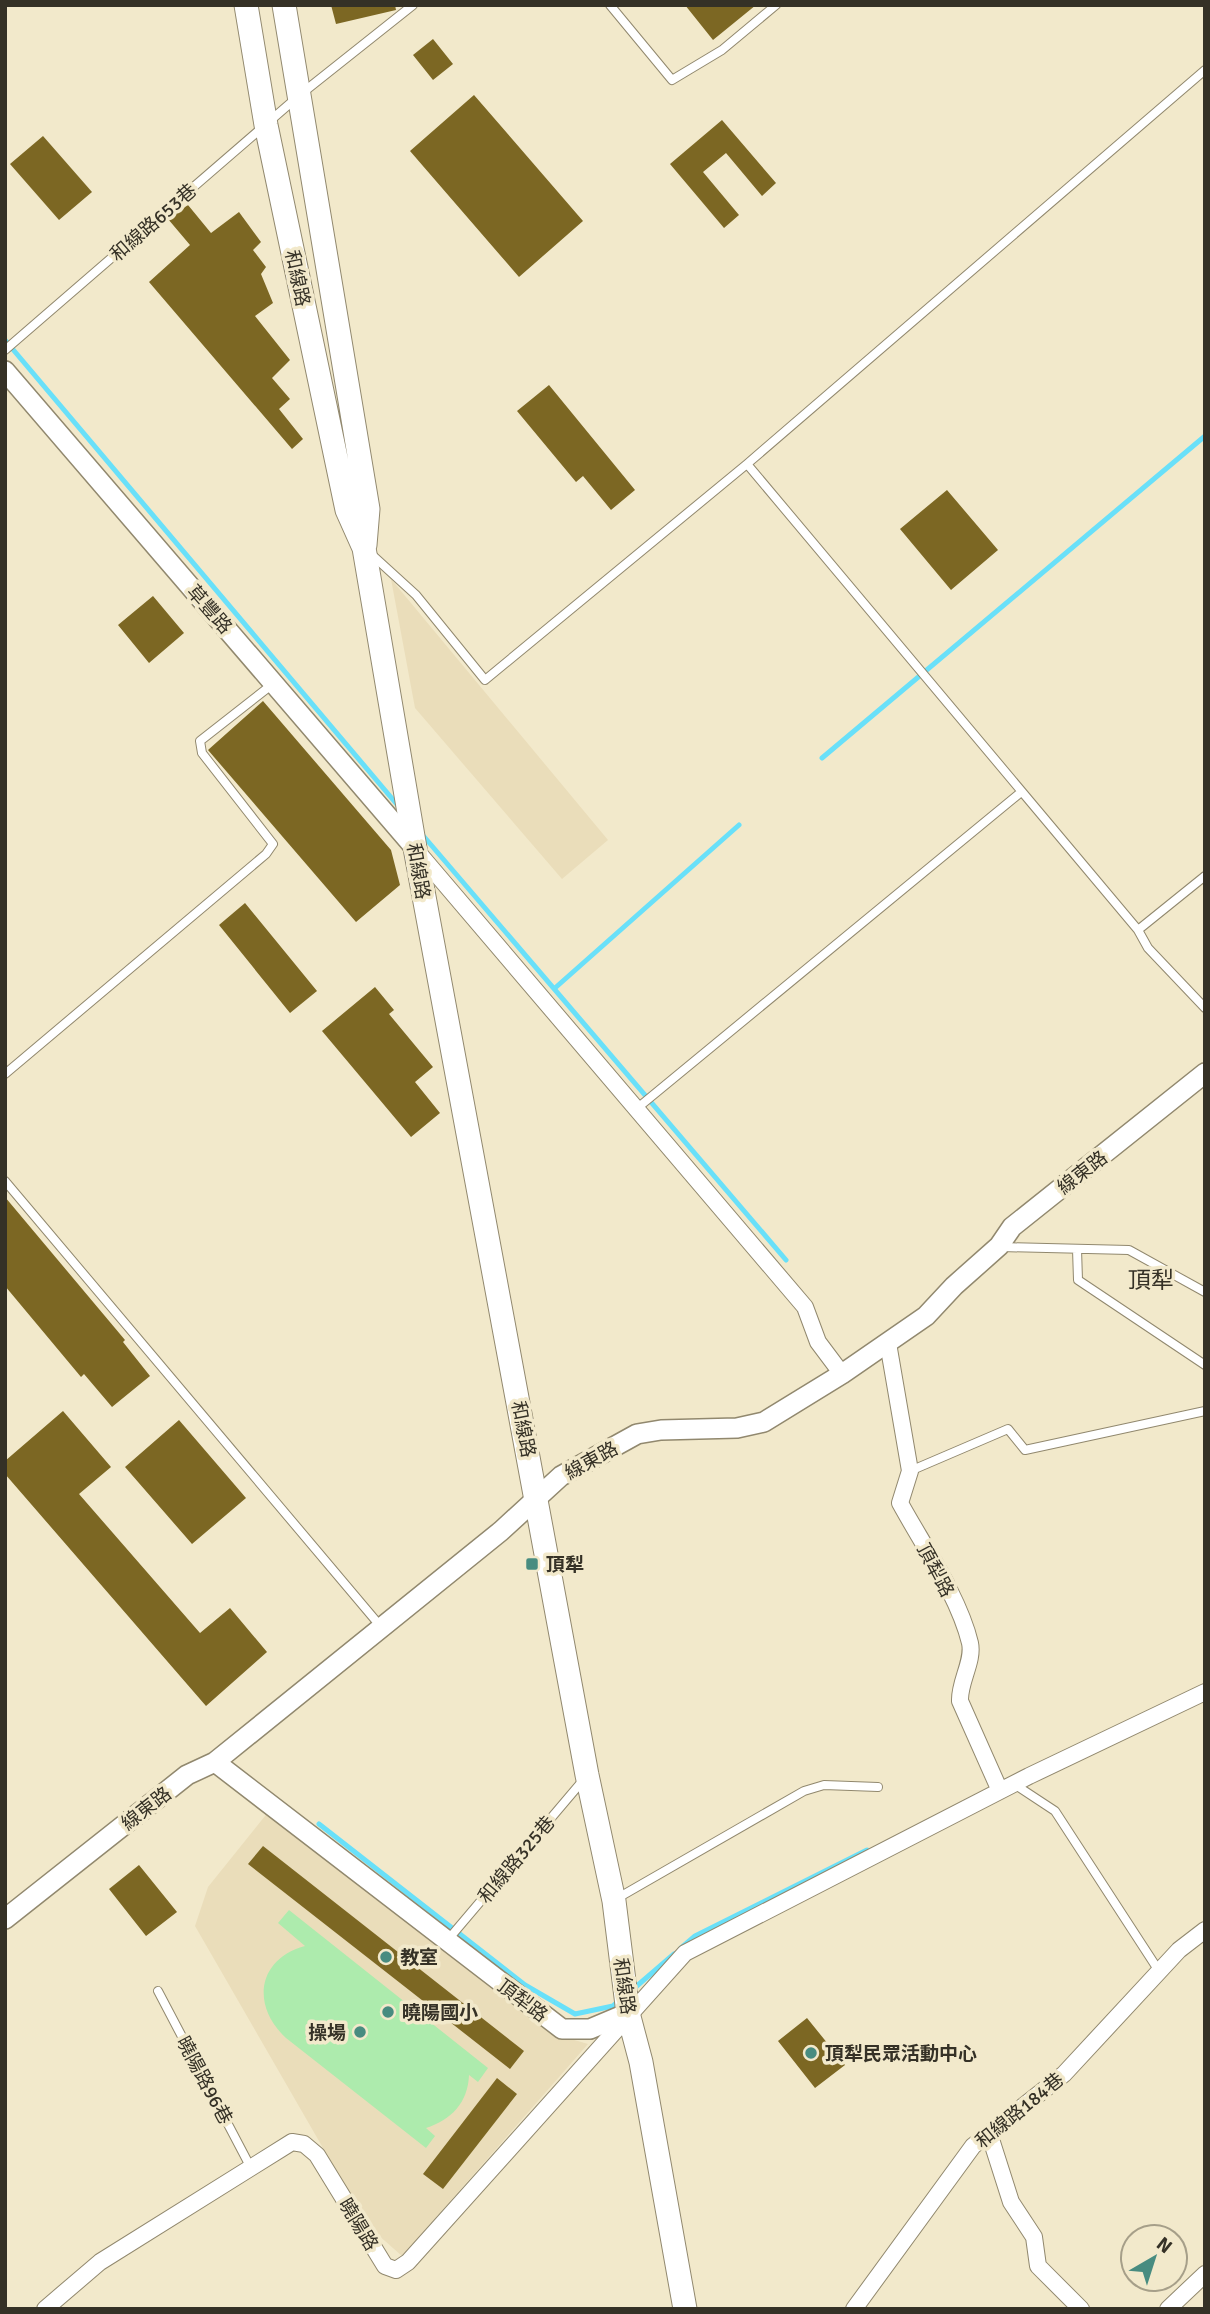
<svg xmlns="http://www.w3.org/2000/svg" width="1210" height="2314" font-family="Signika,'Noto Sans TC',sans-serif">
	<rect width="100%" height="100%" fill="#f2e9cb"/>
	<!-- built -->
	<path fill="#eaddba" d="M 391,579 L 608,840 L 562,879 L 415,708 Z
		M 269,1811 L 564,2037 L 588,2044 L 402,2256 L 368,2226 L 195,1926 L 208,1887 Z"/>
	<!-- green -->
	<path fill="#adebad" d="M 289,1910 L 488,2068 L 478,2082 L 469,2075 C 468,2103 451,2120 426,2128 L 435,2136 L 426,2148 L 286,2038 C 251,2006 257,1959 305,1946 L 278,1923 Z"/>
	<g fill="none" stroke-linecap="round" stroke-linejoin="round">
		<!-- stream -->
		<path stroke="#69e0f9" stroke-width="5" d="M 5,340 L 400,808
			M 822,758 L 1205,436
			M 420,832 L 786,1260
			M 555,988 L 739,825
			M 319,1824 L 525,1985 L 575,2014 L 613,2006 L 620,1999
			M 681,1948 L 695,1936 L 867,1850
			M 631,1991 L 674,1954"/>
	</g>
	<!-- building -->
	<path fill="#7c6723" d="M 331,5 L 395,5 L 396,10 L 336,24 Z
		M 685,5 L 756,5 L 713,40 Z
		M 433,39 L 453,64 L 433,80 L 413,55 Z
		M 474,95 L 583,221 L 519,277 L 410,151 Z
		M 722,120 L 776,183 L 762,196 L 726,153 L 703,172 L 739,215 L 724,228 L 670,164 Z
		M 43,136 L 92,192 L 59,220 L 10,164 Z
		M 188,205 L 211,233 L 239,212 L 261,242 L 253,250 L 266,267 L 261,274 L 273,303 L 255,316 L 290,360 L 272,378 L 290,399 L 279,409 L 303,439 L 292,449 L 149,282 L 190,245 L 168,219 Z
		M 549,385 L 635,490 L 611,510 L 583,476 L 576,482 L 517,411 Z
		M 947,490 L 998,550 L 951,590 L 900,529 Z
		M 153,596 L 184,633 L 149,663 L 118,625 Z
		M 263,701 L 391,850 L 400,885 L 356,922 L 208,750 Z
		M 245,903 L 317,991 L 290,1013 L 219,925 Z
		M 375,987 L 394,1010 L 389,1014 L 433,1067 L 415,1082 L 440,1113 L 411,1137 L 322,1031 Z
		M 5,1197 L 125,1340 L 123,1342 L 150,1376 L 112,1407 L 84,1374 L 81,1377 L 5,1286 Z
		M 63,1411 L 111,1467 L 79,1494 L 200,1633 L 230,1608 L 267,1652 L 206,1706 L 5,1474 L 5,1461 Z
		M 179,1420 L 246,1498 L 192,1544 L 125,1467 Z
		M 263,1846 L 524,2051 L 510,2069 L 248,1864 Z
		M 139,1865 L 177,1912 L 146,1936 L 109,1889 Z
		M 807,2018 L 845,2065 L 815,2088 L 778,2041 Z
		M 497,2078 L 517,2094 L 443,2189 L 423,2174 Z"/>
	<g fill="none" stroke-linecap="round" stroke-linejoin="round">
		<defs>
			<path id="service" d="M 610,5 L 672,80 L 722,50 L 776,5
				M 5,350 L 301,94 L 413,5
				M 747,464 L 1138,930 L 1205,876
				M 371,554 L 416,595 L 485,680 L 747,464 L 1205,70
				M 1138,930 L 1148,948 L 1205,1008
				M 5,1074 L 266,854 L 273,844 L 202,753 L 200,741 L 274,683
				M 635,1110 L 1020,793
				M 5,1181 L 382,1628
				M 1002,1247 L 1129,1250 L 1205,1292
				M 1077,1249 L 1078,1280 L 1205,1365
				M 910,1471 L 1008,1429 L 1025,1450 L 1205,1411
				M 1014,1784 L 1055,1811 L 1159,1971
				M 616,1899 L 804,1791 L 824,1785 L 878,1787
				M 446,1942 L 585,1778
				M 158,1991 L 251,2168"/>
			<path id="minor" d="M 416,850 L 805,1307 L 818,1342 L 842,1374
				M 888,1343 L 910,1471 L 900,1503 C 923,1545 959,1597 970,1643 C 974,1661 959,1682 960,1701 L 1000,1791
				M 989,2133 L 1011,2202 L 1034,2237 L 1038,2266 L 1081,2309
				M 45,2309 L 100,2262 L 292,2142 L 304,2144 L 317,2155 L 385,2266 L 396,2270 L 408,2262 L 685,1953 L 1029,1776 L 1205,1692
				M 854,2309 L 973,2146 L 1064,2074 L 1179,1950 L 1205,1930
				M 1168,2309 L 1205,2274"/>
			<path id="tertiary" d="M 5,371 L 415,848
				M 215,1762 L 562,2029 L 590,2029 L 628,2013
				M 5,1919 L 187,1775 L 215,1762 L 501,1531 L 561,1476 L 637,1434 L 661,1430 L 737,1428 L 764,1422 L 842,1374 L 926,1316 L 954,1286 L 999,1246 L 1012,1227 L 1205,1073"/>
			<path id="secondary" d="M 246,5 L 266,125 L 347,510 L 364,548 L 415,848 L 587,1775 L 614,1901 L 628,2013 L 641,2062 L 685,2309
				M 284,5 L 368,509 L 365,545"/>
		</defs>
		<!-- service casing -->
		<use href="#service" stroke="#91886e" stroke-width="10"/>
		<!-- minor casing -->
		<use href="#minor" stroke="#91886e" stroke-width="18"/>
		<!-- tertiary casing -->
		<use href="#tertiary" stroke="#91886e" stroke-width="22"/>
		<!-- secondary casing -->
		<use href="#secondary" stroke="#91886e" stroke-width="25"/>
		<!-- service -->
		<use href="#service" stroke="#fff" stroke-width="8"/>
		<!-- minor -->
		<use href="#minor" stroke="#fff" stroke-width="16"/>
		<!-- tertiary -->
		<use href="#tertiary" stroke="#fff" stroke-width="19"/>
		<!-- secondary -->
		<use href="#secondary" stroke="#fff" stroke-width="23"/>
	</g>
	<!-- markers -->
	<g fill="#488c80" stroke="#f2e9cb" stroke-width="2.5">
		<rect x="525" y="1557" width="14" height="14" rx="3.5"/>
		<circle cx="386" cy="1957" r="7"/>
		<circle cx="388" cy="2012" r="7"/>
		<circle cx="360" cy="2032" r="7"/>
		<circle cx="811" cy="2053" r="7"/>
	</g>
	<g text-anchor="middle" stroke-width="7" stroke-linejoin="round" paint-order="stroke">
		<!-- street labels -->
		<g font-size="19" fill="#353126" stroke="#f2e9cb">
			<text transform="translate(153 222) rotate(-41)" y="7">和線路653巷</text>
			<text transform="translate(298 278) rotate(78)" y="7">和線路</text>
			<text transform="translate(210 609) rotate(49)" y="7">草豐路</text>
			<text transform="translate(419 871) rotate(80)" y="7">和線路</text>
			<text transform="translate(1082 1172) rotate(-38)" y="7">線東路</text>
			<text transform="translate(524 1429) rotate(79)" y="7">和線路</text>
			<text transform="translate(591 1460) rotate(-29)" y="7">線東路</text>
			<text transform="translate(936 1570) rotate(62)" y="7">頂犁路</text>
			<text transform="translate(146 1808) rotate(-38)" y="7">線東路</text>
			<text transform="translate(516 1859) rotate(-50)" y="7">和線路325巷</text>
			<text transform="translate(625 1986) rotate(82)" y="7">和線路</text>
			<text transform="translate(523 2000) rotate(37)" y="7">頂犁路</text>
			<text transform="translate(205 2080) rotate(62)" y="7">曉陽路96巷</text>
			<text transform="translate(1019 2110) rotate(-39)" y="7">和線路184巷</text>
			<text transform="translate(359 2224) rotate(59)" y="7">曉陽路</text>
		</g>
		<!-- poi labels -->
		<g font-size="19" font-weight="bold" fill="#353126" stroke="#f2e9cb" text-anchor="start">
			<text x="546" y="1571">頂犁</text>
			<text x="400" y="1964">教室</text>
			<text x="402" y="2019">曉陽國小</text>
			<text x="346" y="2039" text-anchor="end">操場</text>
			<text x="825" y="2060">頂犁民眾活動中心</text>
		</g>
		<!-- quarter labels -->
		<g font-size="23" fill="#353126" stroke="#f2e9cb">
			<text x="1151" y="1288">頂犁</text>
		</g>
	</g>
	<!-- border -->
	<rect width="1210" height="2314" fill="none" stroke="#353126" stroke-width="14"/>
	<!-- north arrow -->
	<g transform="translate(1154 2258) rotate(39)"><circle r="33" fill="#f2e9cb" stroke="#a69f89" stroke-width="2"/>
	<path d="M0-5L12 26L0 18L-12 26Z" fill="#488c80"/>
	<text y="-10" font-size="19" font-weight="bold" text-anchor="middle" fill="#353126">N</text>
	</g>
</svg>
